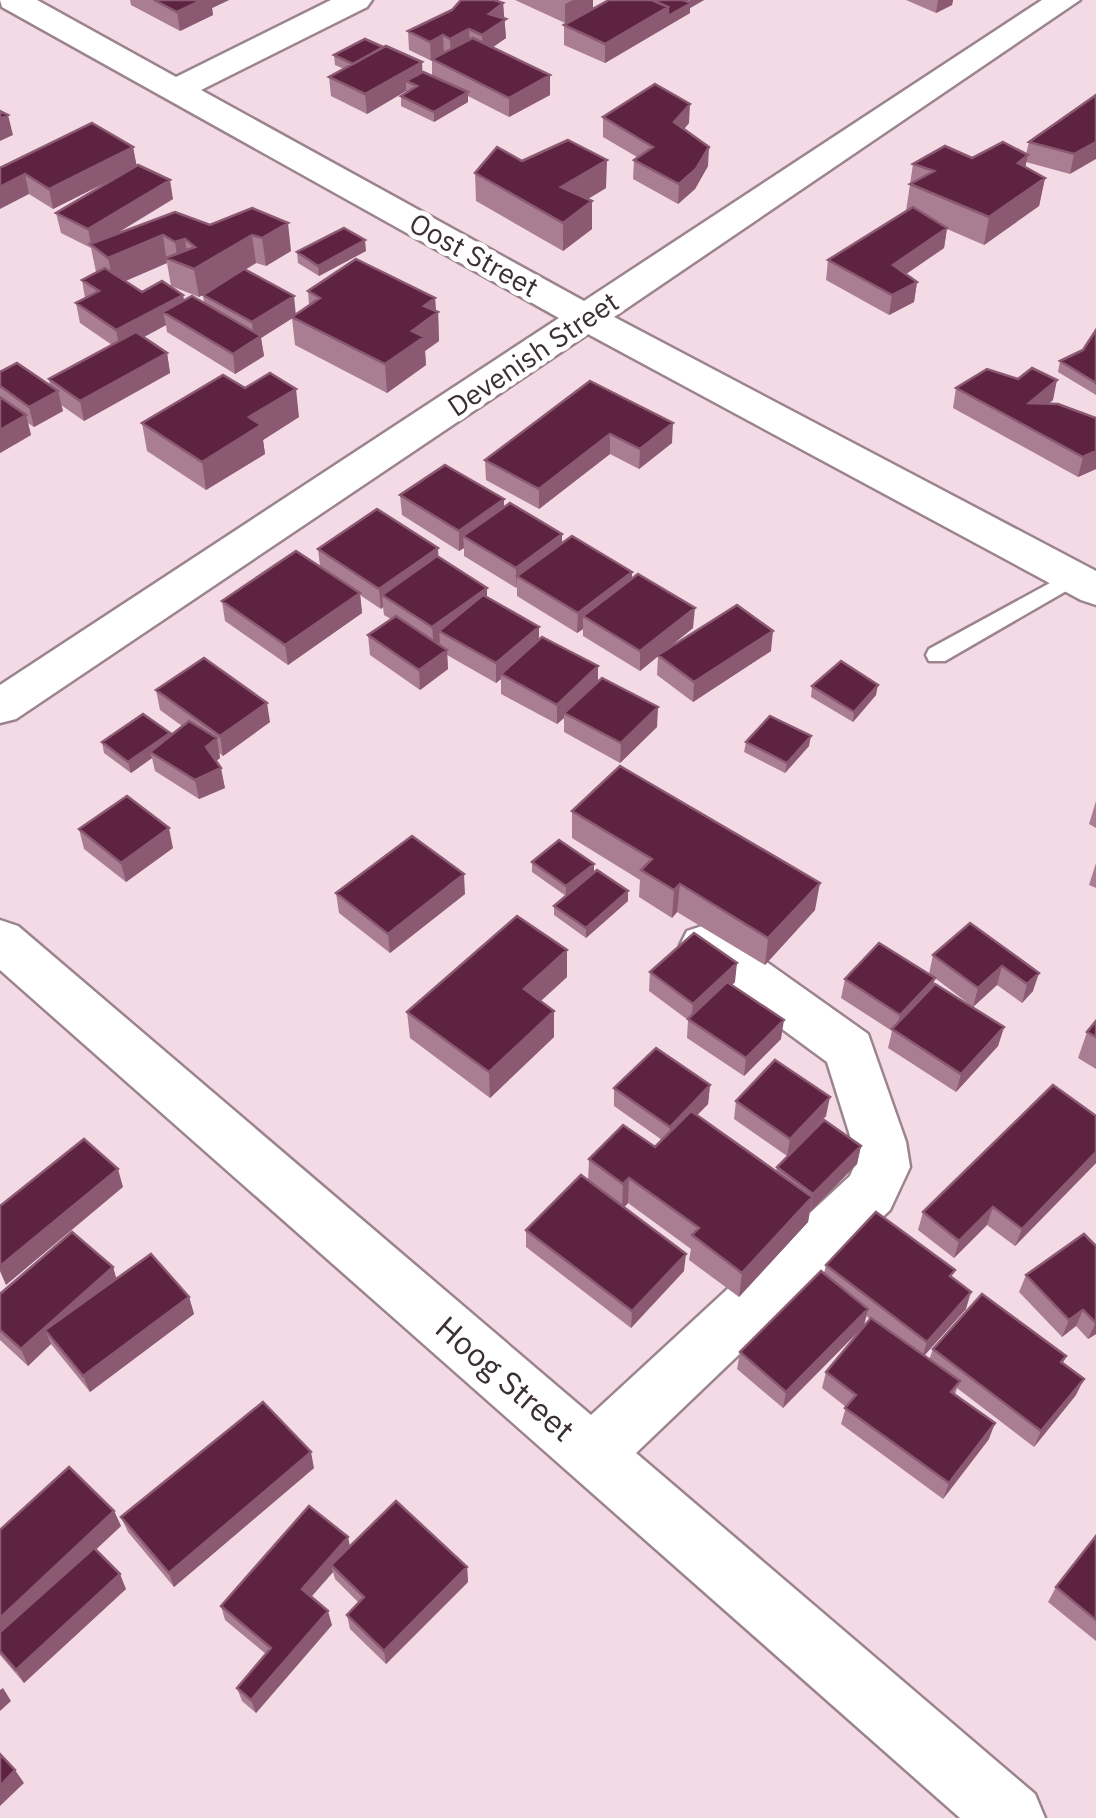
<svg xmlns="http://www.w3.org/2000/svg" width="1096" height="1818" font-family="'IBM Plex Sans',sans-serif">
	<rect width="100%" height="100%" fill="#f4dae5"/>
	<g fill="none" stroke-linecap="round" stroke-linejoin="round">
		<defs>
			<path id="lane" d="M 1072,571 L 1080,573 L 1083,578 L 1080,583 L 945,661 L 929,661 L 926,655 L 929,649 Z"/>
			<path id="street" d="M 0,0 L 37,0 L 176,77 L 331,0 L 372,0 L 367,7 L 201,90 L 584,301 L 1042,0 L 1080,0 L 614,317 L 1096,571 L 1096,605 L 1081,600 L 588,334 L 16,719 L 0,723 L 0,685 L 559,318 L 2,7 Z
				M 0,920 L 18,926 L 591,1415 L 850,1176 L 854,1167 L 852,1142 L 827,1062 L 687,959 L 680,945 L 687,931 L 705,925 L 723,931 L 868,1034 L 906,1142 L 910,1167 L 890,1210 L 636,1453 L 1035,1794 L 1045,1818 L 960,1818 L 0,970 Z"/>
		</defs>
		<!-- lane casing -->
		<use href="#lane" stroke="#9b848e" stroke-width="5"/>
		<!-- street casing -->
		<use href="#street" stroke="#9b848e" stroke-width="5"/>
		<!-- lane -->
		<use href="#lane" fill="#fff" fill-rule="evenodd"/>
		<!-- street -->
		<use href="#street" fill="#fff" fill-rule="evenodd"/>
	</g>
	<!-- wall -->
	<path fill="#a97e93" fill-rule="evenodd" d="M 130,0 L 229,0 L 212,8 L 213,15 L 180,31 L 131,5 Z
		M 515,0 L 593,0 L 593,9 L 609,0 L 704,0 L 690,8 L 690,13 L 605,63 L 564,45 L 564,25 L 586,13 L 565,23 Z
		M 906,0 L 953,0 L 952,5 L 936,13 Z
		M 503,3 L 506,38 L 493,47 L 550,75 L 550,95 L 509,117 L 468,96 L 468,102 L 434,122 L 401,106 L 401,96 L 408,92 L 406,91 L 367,114 L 331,96 L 329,77 L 344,69 L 335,65 L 334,55 L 383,47 L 422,62 L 422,72 L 432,76 L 432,61 L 409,50 L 408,31 Z
		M 1096,95 L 1070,174 L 1026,162 L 1025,167 L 1045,178 L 1039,206 L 984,245 L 947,229 L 944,248 L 906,274 L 917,282 L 914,302 L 889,315 L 826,280 L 828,260 L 906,211 L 913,164 L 1026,154 L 1029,142 Z
		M 603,117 L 689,123 L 684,129 L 708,166 L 695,189 L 678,204 L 633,179 L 634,160 L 637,157 L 603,137 Z
		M 133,147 L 136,166 L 173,199 L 116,234 L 210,225 L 252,208 L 291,251 L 266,266 L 256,263 L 245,270 L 296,314 L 309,305 L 308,291 L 435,298 L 436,311 L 438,312 L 439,341 L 425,351 L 426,365 L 387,393 L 295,345 L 292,318 L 261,338 L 264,356 L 235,374 L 167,332 L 166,325 L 144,337 L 167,353 L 170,373 L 84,421 L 61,405 L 63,411 L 34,427 L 28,423 L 31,435 L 0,453 L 0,372 L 50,386 L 49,379 L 112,345 L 80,323 L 76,303 L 85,298 L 82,280 L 96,272 L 91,248 L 61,233 L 56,213 L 126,172 L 53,209 L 29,194 L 0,168 ZM 167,263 L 171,286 L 199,297 L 219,285 L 203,295 L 204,303 L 184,301 L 183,295 L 142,292 L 125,281 Z
		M 522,161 L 606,188 L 588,199 L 592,201 L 592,229 L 563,251 L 476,201 L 475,173 Z
		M 366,251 L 319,276 L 298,263 L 297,252 Z
		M 1096,330 L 1096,395 L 1058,372 L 1060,361 L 1083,350 Z
		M 590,381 L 672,443 L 639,469 L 610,454 L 539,509 L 486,480 L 485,460 Z
		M 245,388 L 299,417 L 263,440 L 265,454 L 206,490 L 147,451 L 142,423 Z
		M 956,388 L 1053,400 L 1048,404 L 1096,418 L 1096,469 L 1078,477 L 953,408 Z
		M 400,495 L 504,499 L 504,507 L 562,543 L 632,572 L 632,579 L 693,628 L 667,649 L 771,651 L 693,702 L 657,675 L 658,656 L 640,671 L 583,636 L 583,629 L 577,633 L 517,596 L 517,587 L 516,588 L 464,556 L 464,548 L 459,551 L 402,515 Z
		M 438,548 L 438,558 L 487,588 L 487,598 L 539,627 L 539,640 L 598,666 L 598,682 L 657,727 L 620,763 L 564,732 L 564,718 L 557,724 L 501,694 L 501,679 L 496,683 L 447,655 L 448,669 L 420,690 L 370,655 L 368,635 L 391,619 L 384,615 L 383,607 L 381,609 L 360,595 L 362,613 L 288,665 L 225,621 L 222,601 L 320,566 L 318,549 Z
		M 812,686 L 876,695 L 853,722 L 811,697 Z
		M 156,690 L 270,722 L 223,756 L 219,753 L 220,758 L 216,761 L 225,788 L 199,799 L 155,771 L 152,758 L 131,773 L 104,753 L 102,742 L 170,733 L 170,736 L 182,726 L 160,710 Z
		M 746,742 L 809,746 L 785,773 L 744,752 Z
		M 1096,801 L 1096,828 L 1089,824 Z
		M 572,811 L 815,910 L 765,965 L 677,912 L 672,918 L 639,897 L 640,880 L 572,838 Z
		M 79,829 L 173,848 L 126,882 L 84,849 Z
		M 532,862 L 594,872 L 628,901 L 586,938 L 554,915 L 554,906 L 566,896 L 532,872 Z
		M 1096,863 L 1096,888 L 1089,885 Z
		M 336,893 L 465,894 L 390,953 L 339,913 Z
		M 970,923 L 1033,991 L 1022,1003 L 997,985 L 973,1007 L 935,978 L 933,986 L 1004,1027 L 998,1046 L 956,1092 L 888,1048 L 892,1031 L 841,998 L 845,979 L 929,974 L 933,955 Z
		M 567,950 L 567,977 L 541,1001 L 554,1037 L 490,1098 L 410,1038 L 407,1012 Z
		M 650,972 L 735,982 L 732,985 L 781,1039 L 744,1076 L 687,1038 L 688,1020 L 649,991 Z
		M 1096,1021 L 1096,1069 L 1078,1058 L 1087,1032 Z
		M 710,1085 L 708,1104 L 697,1115 L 776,1171 L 777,1167 L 787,1156 L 734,1119 L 736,1101 L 826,1116 L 788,1156 L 861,1146 L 857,1164 L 810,1212 L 808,1222 L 739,1297 L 689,1260 L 691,1249 L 628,1203 L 624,1207 L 684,1271 L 631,1328 L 526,1247 L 526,1230 L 588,1181 L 589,1159 L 655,1147 L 662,1140 L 614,1106 L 614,1088 Z
		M 1096,1116 L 1096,1163 L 1015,1246 L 987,1225 L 954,1258 L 918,1230 L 923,1212 Z
		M 1096,1246 L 1096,1334 L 1088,1339 L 1076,1326 L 1062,1337 L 1019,1292 L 1026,1275 Z
		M 826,1265 L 952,1278 L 966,1309 L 924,1356 L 929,1360 L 933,1349 L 1066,1356 L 1063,1363 L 1076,1395 L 1034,1447 L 957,1388 L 955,1395 L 989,1439 L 943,1499 L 841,1424 L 846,1407 L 822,1388 L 826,1372 L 870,1319 L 866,1316 L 783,1408 L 737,1369 L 740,1352 L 824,1273 Z
		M 113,1267 L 116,1279 L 189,1297 L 194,1314 L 90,1392 L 51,1344 L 28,1366 L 0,1340 L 0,1294 Z
		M 314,1468 L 174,1587 L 128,1532 L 121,1517 Z
		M 114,1511 L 121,1526 L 96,1549 L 126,1589 L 24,1683 L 0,1655 L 0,1530 Z
		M 1096,1536 L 1096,1641 L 1048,1602 L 1056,1587 Z
		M 350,1546 L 467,1567 L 468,1582 L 386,1664 L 350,1629 L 347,1615 L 358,1602 L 335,1579 L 333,1572 L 311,1597 L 332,1625 L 256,1713 L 242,1701 L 237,1688 L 266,1654 L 225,1620 L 221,1606 Z"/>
	<!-- shaded-wall -->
	<path fill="#8b5a72" d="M 202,0 L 229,0 L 212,8 L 213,15 L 180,31 L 177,12 Z
		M 573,0 L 593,0 L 593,10 L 565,23 L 565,4 Z
		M 690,0 L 704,0 L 690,8 L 690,13 L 605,63 L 605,44 L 668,7 L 690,4 Z
		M 938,0 L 953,0 L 952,5 L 936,13 Z
		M 503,3 L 506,38 L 483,54 L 482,35 L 489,14 Z
		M 469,29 L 470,48 L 451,58 L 450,39 Z
		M 443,35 L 444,54 L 431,61 L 430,42 Z
		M 422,62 L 423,82 L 406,81 L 406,91 L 367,114 L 365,94 Z
		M 550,75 L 550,95 L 509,117 L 509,98 Z
		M 468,92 L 468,102 L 434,122 L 434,112 Z
		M 690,104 L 689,123 L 673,142 L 674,122 Z
		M 8,115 L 13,135 L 0,141 L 0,119 Z
		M 1096,142 L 1096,159 L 1070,174 L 1074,154 Z
		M 133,147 L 137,167 L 53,209 L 49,189 Z
		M 709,147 L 708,166 L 695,189 L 678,204 L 679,184 Z
		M 1028,155 L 1022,182 L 1018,163 Z
		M 607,160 L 606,188 L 561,215 L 561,187 Z
		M 25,174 L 29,194 L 0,209 L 0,187 Z
		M 1045,178 L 1039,206 L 984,245 L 989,217 Z
		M 170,180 L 173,199 L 94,247 L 91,244 L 88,229 Z
		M 592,201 L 592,229 L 563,251 L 563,223 Z
		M 288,223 L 291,251 L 266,266 L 262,238 Z
		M 947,228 L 944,248 L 890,285 L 893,265 Z
		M 163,235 L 167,263 L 114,286 L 108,258 Z
		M 252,235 L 256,263 L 199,297 L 194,269 Z
		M 185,239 L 189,267 L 178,263 L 175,242 Z
		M 365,240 L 366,251 L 319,276 L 318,266 Z
		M 917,282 L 914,302 L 889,315 L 892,295 Z
		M 183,295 L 186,314 L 163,312 L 166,325 L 120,350 L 116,330 Z
		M 294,296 L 296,316 L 261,338 L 264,356 L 235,374 L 233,354 L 254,340 L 252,322 Z
		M 435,298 L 436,314 L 438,312 L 439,341 L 425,351 L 426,365 L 387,393 L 385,364 L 412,331 L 424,306 Z
		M 167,353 L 170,373 L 84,421 L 80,401 Z
		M 1057,380 L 1053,400 L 1024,423 L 1029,403 Z
		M 296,389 L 299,417 L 263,440 L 265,454 L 206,490 L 202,462 L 249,417 Z
		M 58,391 L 63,411 L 34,427 L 29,407 Z
		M 26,415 L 31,435 L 0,453 L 0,430 Z
		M 673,423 L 672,443 L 639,469 L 640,449 Z
		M 610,434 L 610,454 L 539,509 L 539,489 Z
		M 1096,451 L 1096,469 L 1078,477 L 1083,457 Z
		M 504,499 L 504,519 L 463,536 L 464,548 L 459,551 L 459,531 Z
		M 562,534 L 562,554 L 517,576 L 516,588 L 516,568 Z
		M 438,548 L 439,568 L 382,595 L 383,607 L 381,609 L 379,589 Z
		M 632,572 L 631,592 L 583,616 L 583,629 L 577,633 L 578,613 Z
		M 487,588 L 487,608 L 439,631 L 440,642 L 434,647 L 432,627 Z
		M 360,593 L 362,613 L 288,665 L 285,645 Z
		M 695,608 L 693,628 L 640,671 L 640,651 Z
		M 539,627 L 539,646 L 501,674 L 501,679 L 496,683 L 496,663 Z
		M 773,631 L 771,651 L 693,702 L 694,682 Z
		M 447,650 L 448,669 L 420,690 L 419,670 Z
		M 598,666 L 598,686 L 564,713 L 564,718 L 557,724 L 557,705 Z
		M 878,685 L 876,695 L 853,722 L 854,712 Z
		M 267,703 L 270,722 L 223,756 L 220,736 Z
		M 658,707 L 657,727 L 620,763 L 621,743 Z
		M 170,733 L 172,743 L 150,752 L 152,758 L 131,773 L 128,762 Z
		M 811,736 L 809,746 L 785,773 L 787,763 Z
		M 217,738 L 220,758 L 209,767 L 206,747 Z
		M 221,768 L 225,788 L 199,799 L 195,780 Z
		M 169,828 L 173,848 L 126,882 L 121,863 Z
		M 594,864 L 594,874 L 566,896 L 566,886 Z
		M 464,874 L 465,894 L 390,953 L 388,934 Z
		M 820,883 L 815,910 L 765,965 L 768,938 Z
		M 680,884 L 677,912 L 672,918 L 674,890 Z
		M 628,891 L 628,901 L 586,938 L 586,928 Z
		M 567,950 L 567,977 L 524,1016 L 524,989 Z
		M 737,963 L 735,982 L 691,1022 L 693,1004 Z
		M 1002,966 L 997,985 L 973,1007 L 978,988 Z
		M 1039,973 L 1033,991 L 1022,1003 L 1027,984 Z
		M 935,978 L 930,997 L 895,1033 L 900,1015 Z
		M 554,1011 L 554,1037 L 490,1098 L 489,1072 Z
		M 784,1020 L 781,1039 L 744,1076 L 746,1058 Z
		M 1004,1027 L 998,1046 L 956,1092 L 961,1074 Z
		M 710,1085 L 708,1104 L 668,1145 L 670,1127 Z
		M 830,1097 L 826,1116 L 787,1156 L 790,1139 Z
		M 861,1146 L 857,1164 L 810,1212 L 813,1194 Z
		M 1096,1152 L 1096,1163 L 1015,1246 L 1022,1229 Z
		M 118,1169 L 123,1187 L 6,1285 L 0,1271 L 0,1266 Z
		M 629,1178 L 628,1203 L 622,1210 L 623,1184 Z
		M 812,1197 L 808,1222 L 739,1297 L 742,1273 Z
		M 993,1207 L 987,1225 L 954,1258 L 959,1241 Z
		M 686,1254 L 684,1271 L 631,1328 L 632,1311 Z
		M 113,1267 L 118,1284 L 45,1330 L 51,1344 L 28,1366 L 21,1349 Z
		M 971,1292 L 966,1309 L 922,1358 L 927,1342 Z
		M 189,1297 L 194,1314 L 90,1392 L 83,1376 Z
		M 868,1309 L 864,1326 L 783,1408 L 786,1392 Z
		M 1083,1310 L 1076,1326 L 1062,1337 L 1069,1320 Z
		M 1096,1322 L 1096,1334 L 1088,1339 Z
		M 1084,1379 L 1076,1395 L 1034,1447 L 1041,1431 Z
		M 995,1423 L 989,1439 L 943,1499 L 949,1483 Z
		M 311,1452 L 314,1468 L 174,1587 L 169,1573 Z
		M 114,1511 L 121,1526 L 2,1638 L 0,1636 L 0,1618 Z
		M 348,1537 L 351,1551 L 331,1565 L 333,1572 L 305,1604 L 302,1589 Z
		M 467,1567 L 468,1582 L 386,1664 L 384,1651 Z
		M 120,1574 L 126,1589 L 24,1683 L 16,1670 Z
		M 328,1611 L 332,1625 L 256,1713 L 251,1700 Z
		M 3,1688 L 11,1701 L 0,1711 L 0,1690 Z
		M 15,1770 L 24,1783 L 0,1806 L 0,1786 Z"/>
	<!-- building -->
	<path fill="#5e2341" stroke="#8b5a72" stroke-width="2.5" d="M 154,0 L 202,0 L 177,12 Z
		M 461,0 L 494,0 L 503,3 L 489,14 L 506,19 L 482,35 L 469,29 L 450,39 L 443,35 L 430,42 L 408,31 L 452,10 Z
		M 609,0 L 652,0 L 668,7 L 605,44 L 564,25 Z
		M 652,0 L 683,0 L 691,3 L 668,16 L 668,7 Z
		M 473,38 L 550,75 L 509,98 L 432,59 Z
		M 365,39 L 383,47 L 353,64 L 334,55 Z
		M 386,46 L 422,62 L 365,94 L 329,77 Z
		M 423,72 L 468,92 L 434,112 L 401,96 L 417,86 L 406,81 Z
		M 655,84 L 690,104 L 674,122 L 709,147 L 696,169 L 679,184 L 634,160 L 653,147 L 603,117 Z
		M 1096,95 L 1096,142 L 1074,154 L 1029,142 Z
		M 0,111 L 8,115 L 0,119 Z
		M 92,123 L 133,147 L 49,189 L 25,174 L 0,187 L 0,168 Z
		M 568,140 L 607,160 L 561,187 L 592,201 L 563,223 L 475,173 L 497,147 L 522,161 Z
		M 1003,142 L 1028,155 L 1018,163 L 1045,178 L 989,217 L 910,184 L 934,171 L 913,164 L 945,146 L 972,158 Z
		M 138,165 L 170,180 L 88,229 L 56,213 Z
		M 913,207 L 947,228 L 893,265 L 917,282 L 892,295 L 828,260 Z
		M 252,208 L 288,223 L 262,238 L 252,235 L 194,269 L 166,258 L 195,247 L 185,239 L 175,242 L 163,235 L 108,258 L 90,244 L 175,212 L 210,225 Z
		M 344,228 L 365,240 L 318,266 L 297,252 Z
		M 356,259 L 435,298 L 424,306 L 438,312 L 412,331 L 424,337 L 385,364 L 292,317 L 320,298 L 308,291 Z
		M 105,268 L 142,292 L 162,281 L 183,295 L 116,330 L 76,303 L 99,291 L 82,280 Z
		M 244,269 L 294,296 L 252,322 L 203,295 Z
		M 192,296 L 261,336 L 233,354 L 163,312 Z
		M 1096,330 L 1096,383 L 1060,361 L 1083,350 Z
		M 136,332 L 167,353 L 80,401 L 49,379 Z
		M 17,363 L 58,391 L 29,407 L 0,386 L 0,372 Z
		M 1032,368 L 1057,380 L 1029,403 L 1058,404 L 1096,418 L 1096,451 L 1083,457 L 956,388 L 987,369 L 1018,379 Z
		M 270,373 L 296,389 L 249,417 L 261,425 L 202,462 L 142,423 L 223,375 L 245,388 Z
		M 590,381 L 673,423 L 640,449 L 610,434 L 539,489 L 485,460 Z
		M 0,397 L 26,415 L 0,430 Z
		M 445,465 L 504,499 L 459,531 L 400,495 Z
		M 510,503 L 562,534 L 516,568 L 463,536 Z
		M 377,509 L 438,548 L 379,589 L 318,549 Z
		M 572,536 L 632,572 L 578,613 L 517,576 Z
		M 296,551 L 360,593 L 285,645 L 222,601 Z
		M 437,556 L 487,588 L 432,627 L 382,595 Z
		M 638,574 L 695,608 L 640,651 L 583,616 Z
		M 483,595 L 539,627 L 496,663 L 439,631 Z
		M 737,605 L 773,631 L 694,682 L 658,655 Z
		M 396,616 L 447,650 L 419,670 L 368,635 Z
		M 542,637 L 598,666 L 557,705 L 501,674 Z
		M 204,658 L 267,703 L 220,736 L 156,690 Z
		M 841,661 L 878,685 L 854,712 L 812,686 Z
		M 602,678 L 658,707 L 621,743 L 564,713 Z
		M 143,714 L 170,733 L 128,762 L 102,742 Z
		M 770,716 L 811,736 L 787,763 L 746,742 Z
		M 189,721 L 217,738 L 206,747 L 221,768 L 195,780 L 150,752 Z
		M 620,766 L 820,883 L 768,938 L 680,884 L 674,890 L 641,870 L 652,859 L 572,811 Z
		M 127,796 L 169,828 L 121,863 L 79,829 Z
		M 412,836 L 464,874 L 388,934 L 336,893 Z
		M 559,840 L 594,864 L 566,886 L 532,862 Z
		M 597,870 L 628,891 L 586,928 L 554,906 Z
		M 517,916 L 567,950 L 524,989 L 554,1011 L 489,1072 L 407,1012 Z
		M 970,923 L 1039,973 L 1027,984 L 1002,966 L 978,988 L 933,955 Z
		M 694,933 L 737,963 L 693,1004 L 650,972 Z
		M 879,943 L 935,978 L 900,1015 L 845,979 Z
		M 727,982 L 784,1020 L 746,1058 L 688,1019 Z
		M 935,984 L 1004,1027 L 961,1074 L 892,1029 Z
		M 1096,1021 L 1096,1037 L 1087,1032 Z
		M 656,1048 L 710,1085 L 670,1127 L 614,1088 Z
		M 775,1060 L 830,1097 L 790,1139 L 736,1101 Z
		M 1053,1085 L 1096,1116 L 1096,1152 L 1022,1229 L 993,1207 L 959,1241 L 923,1212 Z
		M 691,1111 L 812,1197 L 742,1273 L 692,1235 L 699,1228 L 629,1178 L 623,1184 L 589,1159 L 623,1125 L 655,1147 Z
		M 824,1120 L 861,1146 L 813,1194 L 777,1167 Z
		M 84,1139 L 118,1169 L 0,1266 L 0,1206 Z
		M 581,1175 L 686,1254 L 632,1311 L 526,1230 Z
		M 876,1212 L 955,1270 L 950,1276 L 971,1292 L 927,1342 L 826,1265 Z
		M 72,1232 L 113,1267 L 21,1349 L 0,1330 L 0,1294 Z
		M 1084,1234 L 1096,1246 L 1096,1323 L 1083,1310 L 1069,1320 L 1026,1275 Z
		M 151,1254 L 189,1297 L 83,1376 L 45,1330 Z
		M 821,1271 L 868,1309 L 786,1392 L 740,1352 Z
		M 982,1294 L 1066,1356 L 1061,1362 L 1084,1379 L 1041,1431 L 933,1349 Z
		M 871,1318 L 960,1381 L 951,1392 L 995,1423 L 949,1483 L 845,1408 L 856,1395 L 826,1372 Z
		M 263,1402 L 311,1452 L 169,1573 L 121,1517 Z
		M 69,1467 L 114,1511 L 0,1618 L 0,1530 Z
		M 396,1501 L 467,1567 L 384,1651 L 347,1615 L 364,1597 L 331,1565 Z
		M 309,1506 L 348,1537 L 302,1589 L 328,1611 L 251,1700 L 237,1688 L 271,1648 L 221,1606 Z
		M 1096,1536 L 1096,1620 L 1056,1587 Z
		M 94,1548 L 120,1574 L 16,1670 L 0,1651 L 0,1632 Z
		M 0,1754 L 15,1770 L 0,1786 Z"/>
	<g text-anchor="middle" stroke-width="10" stroke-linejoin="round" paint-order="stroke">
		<!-- far-street labels -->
		<g font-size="28" fill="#3a3034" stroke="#fff">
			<text transform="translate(474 255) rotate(29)" y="10">Oost Street</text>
			<text transform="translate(533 354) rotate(-34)" y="10">Devenish Street</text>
		</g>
		<!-- street labels -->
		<g font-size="32" fill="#3a3034" stroke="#fff">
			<text transform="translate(505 1379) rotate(41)" y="11">Hoog Street</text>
		</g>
	</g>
</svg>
